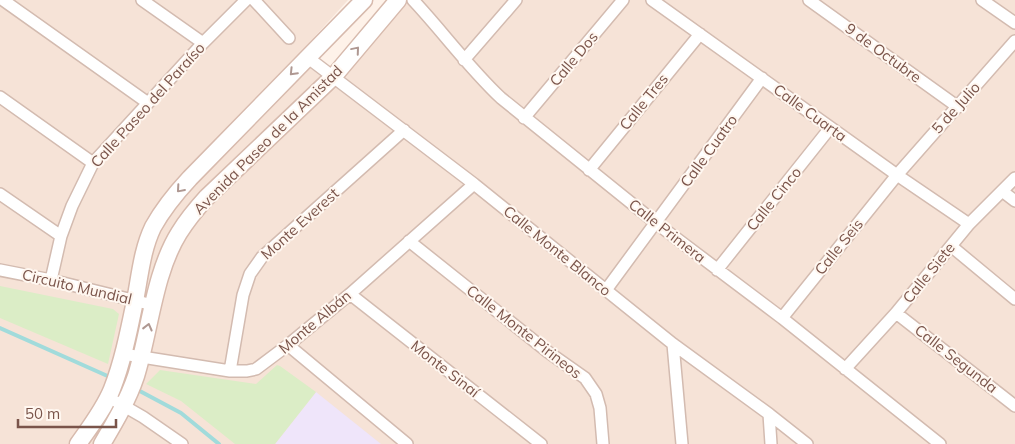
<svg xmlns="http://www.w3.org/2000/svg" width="1015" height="444" font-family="Mulish,sans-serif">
	<rect width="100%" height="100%" fill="#fef2e9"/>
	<!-- residential -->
	<path fill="#f6e3d7" d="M 0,0 L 348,0 L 296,57 L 333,85 L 345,76 L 408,0 L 1015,0 L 1015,444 L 0,444 Z"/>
	<!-- education -->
	<path fill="#efe5fa" d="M 316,392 L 381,444 L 275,444 Z"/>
	<!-- green -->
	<path fill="#dbedc6" d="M 0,286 L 113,309 L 119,314 L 108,364 L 0,318 Z
		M 277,365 L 280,366 L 316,392 L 275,444 L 235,444 L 181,401 L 146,384 L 160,370 L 256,384 Z"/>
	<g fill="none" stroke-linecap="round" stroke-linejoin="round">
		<!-- stream -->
		<path stroke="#a1dbdb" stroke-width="4" d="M 0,328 L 112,378
			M 136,389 L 181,413 L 219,444"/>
		<defs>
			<path id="street" d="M 3,0 L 148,103
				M 142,0 L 203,43
				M 254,0 L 289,38
				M 413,0 C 443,32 469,68 501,98 L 656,223 L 782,318 L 940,444
				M 652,0 L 897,175 L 969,224
				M 809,0 L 958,107
				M 982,0 L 1015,23
				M 307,57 L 474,184 L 673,344 L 769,414 L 807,444
				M 464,60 L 516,0
				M 0,97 L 93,163
				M 524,118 L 623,0
				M 589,170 L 700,34
				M 1002,191 L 1015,201
				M 0,194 L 61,236
				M 409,241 L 548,352 L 585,378 L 596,394 L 600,408 L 603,444
				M 951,246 L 1015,299
				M 0,270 L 51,280 L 153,305
				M 717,270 L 830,128
				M 51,280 L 61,236 L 72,206 L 93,163 L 203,43 L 246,0
				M 606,290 L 762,78
				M 350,294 L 541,444
				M 896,313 L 1015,406
				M 782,318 L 897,175 L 1015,41
				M 673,344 L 682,444
				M 288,345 L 407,444
				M 123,354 L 230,371 L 247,371 L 256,369 L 288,345 L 350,294 L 474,184
				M 845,369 L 896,313 L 969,224 L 1015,178
				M 230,371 L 243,295 L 250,274 L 262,257 L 404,130
				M 117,402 L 143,417 L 182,444
				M 769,414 L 771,444"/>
			<path id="secondary" d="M 78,444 C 90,427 104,409 112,389 C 123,361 129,330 135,301 C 140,275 142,250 153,227 C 163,209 176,193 190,178 L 364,0
				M 102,444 C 115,422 128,400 136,376 C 150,331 154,273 179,233 C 187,220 197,208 207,197 L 334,76 L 398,0"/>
		</defs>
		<!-- street casing -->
		<use href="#street" stroke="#d3bbb0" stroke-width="14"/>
		<!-- secondary casing -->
		<use href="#secondary" stroke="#d7baad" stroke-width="19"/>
		<!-- street -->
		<use href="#street" stroke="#fff" stroke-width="11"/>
		<!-- secondary -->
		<use href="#secondary" stroke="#fff" stroke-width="16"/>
	</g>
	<!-- one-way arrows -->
	<defs><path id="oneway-chevron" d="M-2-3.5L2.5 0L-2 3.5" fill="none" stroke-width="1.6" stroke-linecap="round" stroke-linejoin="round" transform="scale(1.25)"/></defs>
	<g stroke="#af9892">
		<use href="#oneway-chevron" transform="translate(356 50) rotate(-50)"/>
		<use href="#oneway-chevron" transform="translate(293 72) rotate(134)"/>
		<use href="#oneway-chevron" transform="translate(180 189) rotate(131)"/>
		<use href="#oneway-chevron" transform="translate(148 327) rotate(-76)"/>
	</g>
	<g text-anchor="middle" stroke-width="4" stroke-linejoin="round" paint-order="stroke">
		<!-- street labels -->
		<g font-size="15" fill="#7a544a" stroke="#fff7f0">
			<text transform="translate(883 53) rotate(36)" y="5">9 de Octubre</text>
			<text transform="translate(574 59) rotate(-50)" y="5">Calle Dos</text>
			<text transform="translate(644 102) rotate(-51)" y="5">Calle Tres</text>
			<text transform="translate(148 105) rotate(-48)" y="5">Calle Paseo del Paraíso</text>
			<text transform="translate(956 108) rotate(-48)" y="5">5 de Julio</text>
			<text transform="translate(810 113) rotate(36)" y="5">Calle Cuarta</text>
			<text transform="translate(268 140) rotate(-45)" y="5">Avenida Paseo de la Amistad</text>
			<text transform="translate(709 151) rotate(-54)" y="5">Calle Cuatro</text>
			<text transform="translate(774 199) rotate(-51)" y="5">Calle Cinco</text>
			<text transform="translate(300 224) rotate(-42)" y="5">Monte Everest</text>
			<text transform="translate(667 231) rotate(38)" y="5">Calle Primera</text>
			<text transform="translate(839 247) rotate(-51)" y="5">Calle Seis</text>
			<text transform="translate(557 251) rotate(39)" y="5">Calle Monte Blanco</text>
			<text transform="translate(929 273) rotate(-51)" y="5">Calle Siete</text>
			<text transform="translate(77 287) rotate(13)" y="5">Circuito Mundial</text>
			<text transform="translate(315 322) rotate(-40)" y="5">Monte Albán</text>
			<text transform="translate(524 332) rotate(38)" y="5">Calle Monte Pirineos</text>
			<text transform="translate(956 359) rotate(38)" y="5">Calle Segunda</text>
			<text transform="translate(445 369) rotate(38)" y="5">Monte Sinaí</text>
		</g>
	</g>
	<!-- scale -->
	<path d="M18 419v8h98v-8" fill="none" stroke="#7a544a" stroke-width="2.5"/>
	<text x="25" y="419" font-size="15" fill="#7a544a" stroke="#fff7f0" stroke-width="4" paint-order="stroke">50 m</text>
</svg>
